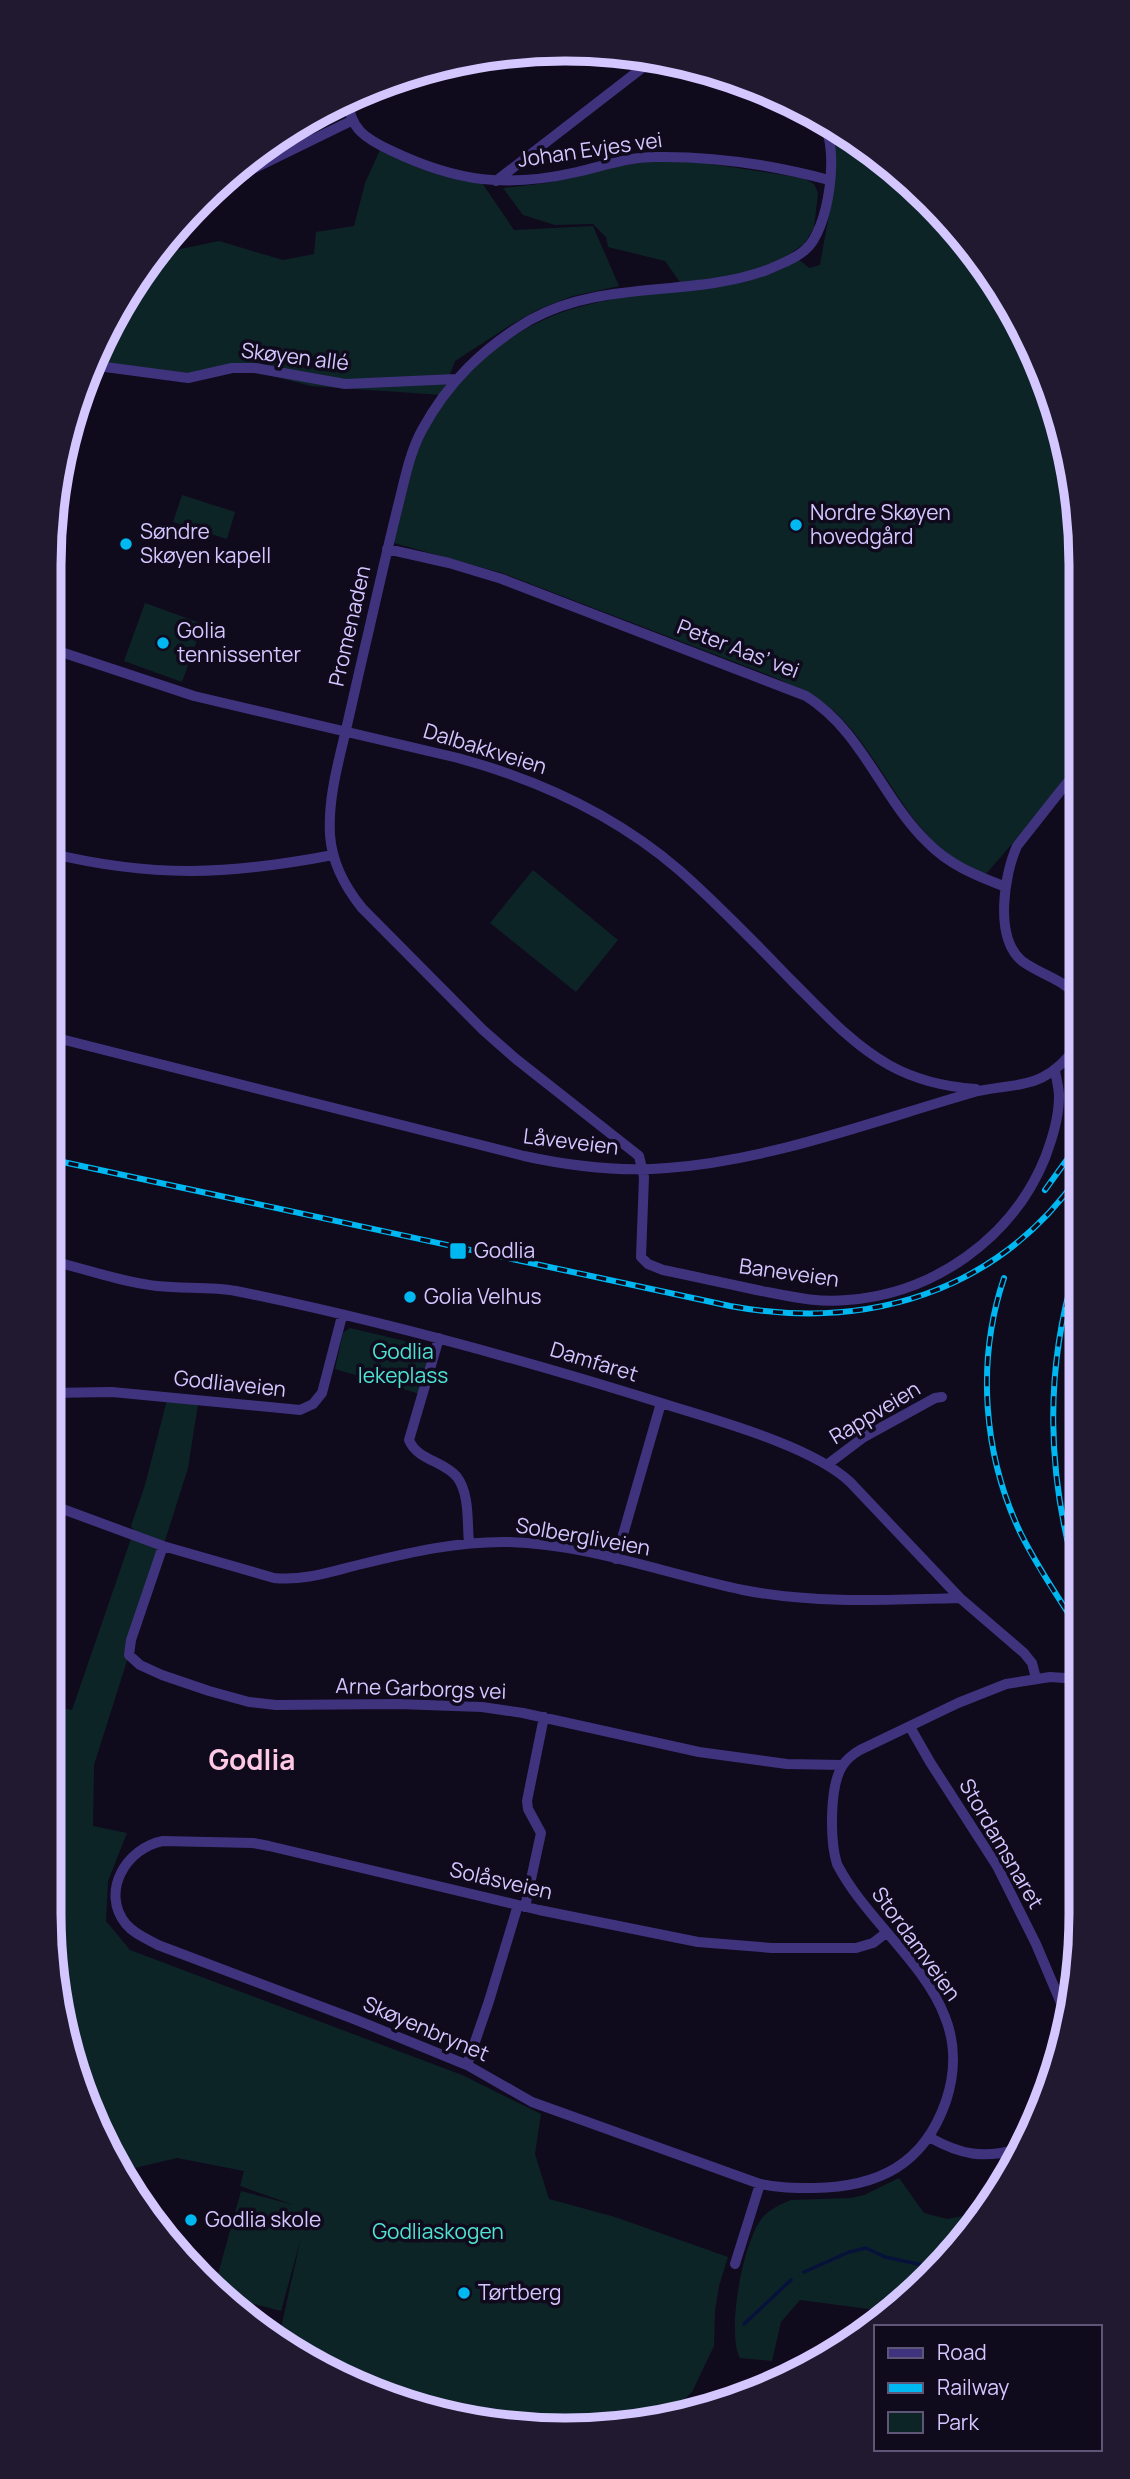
<svg xmlns="http://www.w3.org/2000/svg" width="1130" height="2479" font-family="Manrope,sans-serif">
	<rect width="100%" height="100%" fill="#100a1d"/>
	<!-- green -->
	<path fill="#0d2427" d="M 832,128 L 879,155 L 974,251 L 1042,367 L 1077,497 L 1077,758 L 1045,806 L 986,874 C 912,853 887,759 834,711 C 817,696 795,687 774,677 L 502,573 L 394,543 C 401,513 407,467 421,440 C 447,387 495,340 550,317 C 590,300 643,294 685,289 L 665,261 L 608,247 L 606,237 L 593,224 L 555,225 L 523,215 L 503,188 L 547,183 L 615,167 L 644,162 L 691,161 L 803,178 L 814,184 L 818,193 L 814,228 L 804,244 L 791,253 L 809,268 L 820,265 C 826,228 842,164 832,128 Z
		M 381,148 L 480,180 L 514,230 L 593,226 L 619,286 L 573,296 L 539,309 L 509,326 L 455,361 L 442,395 L 311,386 L 242,368 L 195,378 L 89,366 L 136,279 L 156,254 L 219,241 L 283,260 L 314,254 L 316,232 L 354,226 L 365,183 Z
		M 182,495 L 235,512 L 227,539 L 173,522 Z
		M 145,603 L 203,624 L 182,682 L 124,661 Z
		M 533,870 L 618,940 L 576,992 L 490,923 Z
		M 1079,1311 L 1080,1471 L 1073,1437 L 1074,1330 Z
		M 350,1328 L 426,1346 L 429,1355 L 420,1394 L 335,1369 L 343,1333 Z
		M 168,1396 L 199,1398 L 188,1468 L 94,1765 L 93,1826 L 127,1833 L 108,1881 L 106,1921 L 130,1950 L 462,2075 L 541,2114 L 535,2154 L 549,2199 L 615,2217 L 728,2257 L 719,2286 L 715,2310 L 714,2346 L 692,2392 L 675,2408 L 672,2416 L 633,2426 L 462,2419 L 307,2361 L 279,2337 L 301,2238 L 281,2311 L 230,2298 L 215,2285 L 241,2191 L 294,2205 L 240,2186 L 244,2171 L 177,2158 L 118,2172 L 77,2080 L 49,1914 L 49,1705 L 72,1710 L 134,1530 L 131,1526 L 145,1485 Z
		M 899,2178 L 924,2213 L 947,2219 L 968,2215 L 977,2216 L 953,2255 L 884,2311 L 800,2300 L 781,2322 L 772,2361 L 740,2358 C 726,2332 743,2240 763,2217 C 770,2209 781,2204 791,2200 L 851,2198 L 864,2195 Z"/>
	<g fill="none" stroke-linecap="round" stroke-linejoin="round">
		<!-- stream -->
		<path stroke="#06123a" stroke-width="3.5" d="M 804,2272 L 849,2252 L 866,2248 L 885,2257 L 937,2268
			M 744,2324 L 791,2280"/>
		<!-- minor -->
		<path stroke="#40337e" stroke-width="10" d="M 348,98 C 349,129 366,139 392,151 C 457,182 507,188 577,172 C 603,166 629,157 655,157 C 713,156 773,165 829,180
			M 823,123 C 840,148 829,231 805,250 C 794,260 780,264 767,270 C 691,298 602,279 530,320 C 483,348 448,382 422,430 C 410,452 405,478 399,502 C 388,546 378,590 368,634 C 360,667 353,700 345,734 C 337,767 328,801 330,835 C 332,863 345,887 362,908 L 483,1030 L 516,1059 L 639,1156 L 644,1177 L 641,1257 L 648,1264 L 663,1270 C 698,1277 732,1285 767,1292 C 793,1297 820,1303 847,1300 C 933,1294 1012,1239 1045,1158 C 1052,1139 1059,1118 1059,1096 C 1059,1088 1056,1078 1055,1070
			M 496,181 L 655,58
			M 216,187 L 351,121
			M 90,365 L 188,378 L 232,368 L 255,368 L 345,384 L 456,379
			M 387,549 L 449,563 L 502,579 L 806,696 C 862,731 881,797 927,842 C 949,865 977,876 1006,887
			M 49,648 L 194,696 L 458,758 C 539,780 615,815 679,870 C 719,905 756,944 793,982 C 823,1012 853,1045 889,1065 C 916,1080 946,1087 976,1089
			M 1077,770 L 1017,846 C 1004,875 994,938 1022,961 C 1041,975 1059,977 1078,996
			M 49,853 C 152,878 229,875 333,855
			M 49,1036 L 524,1156 C 570,1166 619,1172 667,1168 C 771,1160 871,1122 971,1093 C 994,1086 1021,1088 1043,1077 C 1057,1070 1069,1057 1078,1045
			M 49,1260 C 85,1269 121,1282 157,1286 C 184,1289 210,1286 236,1291 C 384,1321 528,1361 671,1406 C 722,1422 813,1447 850,1482 L 960,1598 L 1024,1653 L 1032,1663 L 1036,1678
			M 439,1338 L 409,1440 C 417,1460 444,1461 457,1477 C 470,1494 467,1524 469,1543
			M 49,1393 L 112,1392 L 300,1410 L 313,1404 L 322,1393 L 342,1316
			M 828,1464 L 864,1437 L 935,1398 L 942,1397
			M 49,1504 L 163,1546 L 274,1578 C 306,1581 332,1571 362,1564 C 411,1552 459,1541 509,1542 C 588,1544 666,1574 743,1590 C 814,1604 888,1600 960,1598
			M 163,1546 L 131,1640 L 129,1655 L 140,1665 L 162,1675 L 209,1691 L 249,1702 L 276,1705 L 398,1704 L 482,1707 L 523,1713 L 699,1752 L 787,1764 L 843,1765
			M 616,1559 L 661,1403
			M 910,1727 L 930,1762 L 997,1866 L 1036,1944 L 1069,2022
			M 525,1907 L 541,1833 L 528,1809 L 527,1801 L 544,1717
			M 886,1933 L 873,1943 L 856,1948 L 772,1948 L 698,1942 L 539,1910 L 269,1846 L 253,1843 L 163,1841 C 126,1848 100,1892 126,1924 C 134,1934 147,1939 158,1945 L 354,2019 L 467,2065 L 532,2102 L 760,2184 C 778,2188 795,2188 814,2188 C 878,2187 924,2165 946,2101 C 955,2074 956,2044 945,2017 C 925,1963 864,1917 837,1864 C 830,1842 829,1785 843,1765 C 847,1759 853,1754 860,1750 L 958,1703 L 1006,1684 L 1050,1677 L 1080,1679
			M 467,2065 L 489,2001 L 518,1905
			M 929,2137 C 961,2155 983,2159 1019,2149
			M 735,2264 L 760,2184"/>
		<defs>
			<path id="rail" d="M 49,1159 L 730,1306 C 867,1331 996,1293 1079,1176
				M 1045,1190 L 1079,1143
				M 1079,1259 C 1043,1365 1046,1480 1080,1586
				M 1004,1278 C 976,1361 983,1455 1021,1534 C 1038,1568 1059,1599 1080,1631"/>
		</defs>
		<!-- rail casing -->
		<use href="#rail" stroke="#00b8f1" stroke-width="6"/>
		<!-- rail -->
		<use href="#rail" stroke="#100a1d" stroke-width="3.5" stroke-dasharray="10" stroke-linecap="butt"/>
	</g>
	<!-- markers -->
	<g fill="#00b8f1" stroke="#100a1d" stroke-width="2.5">
		<circle cx="796" cy="525" r="7"/>
		<circle cx="126" cy="544" r="7"/>
		<circle cx="163" cy="643" r="7"/>
		<rect x="449" y="1242" width="18" height="18" rx="3.5"/>
		<circle cx="410" cy="1297" r="7"/>
		<circle cx="191" cy="2220" r="7"/>
		<circle cx="464" cy="2293" r="7"/>
	</g>
	<g text-anchor="middle" stroke-width="7" stroke-linejoin="round" paint-order="stroke">
		<!-- street labels -->
		<g font-size="21" fill="#d4c6ff" stroke="#100a1d">
			<text transform="translate(590 150) rotate(-8)" y="7">Johan Evjes vei</text>
			<text transform="translate(295 357) rotate(7)" y="7">Skøyen allé</text>
			<text transform="translate(350 626) rotate(-77)" y="7">Promenaden</text>
			<text transform="translate(738 649) rotate(21)" y="7">Peter Aas’ vei</text>
			<text transform="translate(485 749) rotate(17)" y="7">Dalbakkveien</text>
			<text transform="translate(571 1142) rotate(7)" y="7">Låveveien</text>
			<text transform="translate(789 1273) rotate(8)" y="7">Baneveien</text>
			<text transform="translate(594 1362) rotate(17)" y="7">Damfaret</text>
			<text transform="translate(230 1384) rotate(6)" y="7">Godliaveien</text>
			<text transform="translate(875 1413) rotate(-31)" y="7">Rappveien</text>
			<text transform="translate(583 1537) rotate(10)" y="7">Solbergliveien</text>
			<text transform="translate(421 1689) rotate(2)" y="7">Arne Garborgs vei</text>
			<text transform="translate(1001 1844) rotate(60)" y="7">Stordamsnaret</text>
			<text transform="translate(501 1881) rotate(13)" y="7">Solåsveien</text>
			<text transform="translate(916 1944) rotate(54)" y="7">Stordamveien</text>
			<text transform="translate(426 2029) rotate(23)" y="7">Skøyenbrynet</text>
		</g>
		<!-- poi labels -->
		<g font-size="21" fill="#d4c6ff" stroke="#100a1d" text-anchor="start">
			<text x="810" y="520">Nordre Skøyen<tspan x="810" dy="24">hovedgård</tspan></text>
			<text x="140" y="539">Søndre<tspan x="140" dy="24">Skøyen kapell</tspan></text>
			<text x="177" y="638">Golia<tspan x="177" dy="24">tennissenter</tspan></text>
			<text x="474" y="1258">Godlia</text>
			<text x="424" y="1304">Golia Velhus</text>
			<text x="205" y="2227">Godlia skole</text>
			<text x="478" y="2300">Tørtberg</text>
		</g>
		<!-- park labels -->
		<g font-size="21" fill="#4ee3d2" stroke="#100a1d">
			<text x="403" y="1359">Godlia<tspan x="403" dy="24">lekeplass</tspan></text>
			<text x="438" y="2239">Godliaskogen</text>
		</g>
		<!-- district labels -->
		<g font-size="28" font-weight="bold" fill="#ffc8e3" stroke="#100a1d">
			<text x="252" y="1770">Godlia</text>
		</g>
	</g>
	<!-- crop -->
	<path d="M0 0H1130V2479H0ZM565 61H565A504 504 0 0 1 1069 565V1914A504 504 0 0 1 565 2418H565A504 504 0 0 1 61 1914V565A504 504 0 0 1 565 61Z" fill="#20192f" fill-rule="evenodd"/>
	<path fill="none" stroke="#d4c6ff" stroke-width="9" d="M565 61H565A504 504 0 0 1 1069 565V1914A504 504 0 0 1 565 2418H565A504 504 0 0 1 61 1914V565A504 504 0 0 1 565 61Z"/>
	<!-- legend -->
	<rect x="874" y="2325" width="228" height="126" fill="#100a1d" stroke="#5e5577" stroke-width="2"/>
	<rect x="888" y="2348" width="35" height="10" fill="#40337e" stroke="#5e5577" stroke-width="2"/>
	<text x="937" y="2360" font-size="21" fill="#d4c6ff">Road</text>
	<rect x="888" y="2383" width="35" height="10" fill="#00b8f1" stroke="#5e5577" stroke-width="2"/>
	<text x="937" y="2395" font-size="21" fill="#d4c6ff">Railway</text>
	<rect x="888" y="2412" width="35" height="21" fill="#0d2427" stroke="#5e5577" stroke-width="2"/>
	<text x="937" y="2430" font-size="21" fill="#d4c6ff">Park</text>
</svg>
